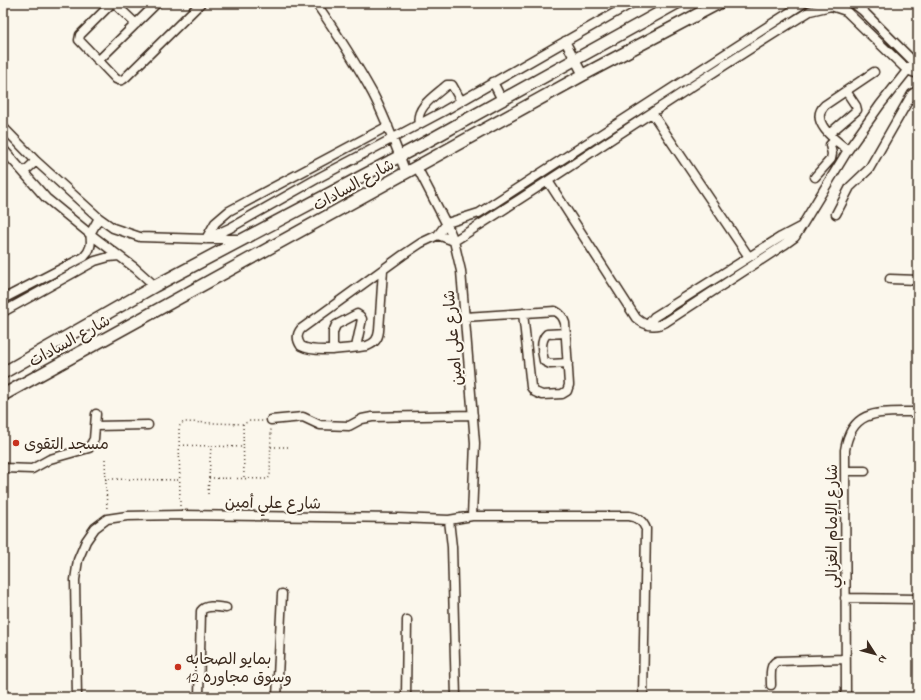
<svg xmlns="http://www.w3.org/2000/svg" width="921" height="700" font-family="'Indie Flower','Playpen Sans Arabic',sans-serif">
	<rect width="100%" height="100%" fill="#fbf7ec"/>
	<filter id="ink" filterUnits="userSpaceOnUse"><feTurbulence type="fractalNoise" baseFrequency=".025" numOctaves="2"/><feDisplacementMap in="SourceGraphic" scale="8" xChannelSelector="R" yChannelSelector="G"/><feConvolveMatrix kernelMatrix="1 2 1 2 8 2 1 2 1" color-interpolation-filters="sRGB"/></filter>
	<g filter="url(#ink)">
		<g fill="none" stroke-linecap="round" stroke-linejoin="round">
			<defs>
				<path id="minor" d="M 112,3 L 80,35 L 79,40 L 116,79 C 120,81 122,81 126,77 L 201,3
					M 114,3 L 136,24
					M 316,3 C 336,32 356,63 373,94 C 386,119 396,147 406,173
					M 853,3 L 863,11 L 914,62 L 915,66
					M 565,41 L 583,75
					M 98,61 L 157,3
					M 493,82 L 502,100
					M 652,113 L 749,257
					M 419,124 C 415,107 436,95 447,85 L 452,85 L 461,101
					M 3,127 L 36,161 L 99,218 L 113,228 L 140,237 L 206,239 L 243,239
					M 829,134 L 857,110 L 856,106 L 846,91
					M 3,149 L 46,198 L 90,234 L 135,268 L 155,286
					M 848,150 C 836,141 808,121 825,105 L 874,72
					M 417,167 L 449,229 L 454,241 L 461,271 L 475,443 L 472,516
					M 24,172 L 36,161
					M 815,177 L 831,159 L 832,154 L 830,145 L 835,140
					M 548,181 L 636,318 C 645,326 656,328 666,322 L 784,245 L 795,237 L 848,150 L 880,105 L 914,62
					M 836,214 L 850,187 L 869,169 L 912,94 L 918,90
					M 438,235 L 454,241 C 574,166 690,85 810,11 L 831,6 L 846,11 L 907,70 L 918,74
					M 206,239 L 230,228 L 320,177 L 444,111 L 632,3
					M 206,239 L 215,223 L 229,211 L 388,126
					M 383,270 L 379,331 C 378,339 375,343 367,346 C 350,348 316,354 301,346 C 297,340 296,335 301,329 L 403,255 L 421,243 L 438,235 L 447,223 L 479,213 L 804,3
					M 890,279 L 918,280
					M 3,299 L 84,257 C 91,250 92,243 90,234 L 99,218
					M 3,312 L 95,261 L 109,257 L 119,256
					M 465,317 L 555,311 C 561,314 563,317 565,323 L 569,385 L 567,391 L 562,394 L 542,395 L 535,392 L 531,387 L 523,313
					M 648,325 L 654,317 L 662,312 L 781,237 L 800,227
					M 566,333 L 547,334 C 540,340 542,353 544,361 L 550,364 L 568,363
					M 333,350 L 333,332 L 336,325 L 357,314 L 360,316 L 362,319 L 356,347
					M 271,420 L 303,417 L 320,425 L 349,426 L 362,419 L 372,417 L 473,415
					M 95,426 L 148,425
					M 3,468 L 32,469 L 50,459 L 89,448 L 94,439 L 96,414
					M 845,471 L 865,471
					M 449,520 L 472,516 L 629,516 C 638,517 643,521 646,529 L 643,697
					M 845,598 L 918,599
					M 771,685 C 771,676 769,665 777,661 L 845,659
					M 77,697 L 75,580 L 78,560 L 86,541 L 95,528 L 107,519 L 127,516 L 180,515 L 398,518 L 449,520 L 452,547 L 456,697
					M 199,697 L 201,611 C 206,604 218,607 226,608
					M 277,697 L 282,594
					M 406,697 L 407,620
					M 846,697 L 845,450 C 852,406 883,413 918,412"/>
				<path id="major" d="M 3,373 L 155,286 L 419,146 L 677,3
					M 3,395 L 583,75 L 719,3"/>
			</defs>
			<!-- minor casing -->
			<use href="#minor" stroke="#3b2a1e" stroke-width="11"/>
			<!-- major casing -->
			<use href="#major" stroke="#3b2a1e" stroke-width="14"/>
			<!-- path -->
			<path stroke="#3b2a1e" stroke-width="1.5" stroke-dasharray="1 3" stroke-linecap="butt" d="M 243,424 L 244,478
				M 180,445 L 243,447
				M 271,447 L 291,447
				M 105,459 L 107,511
				M 209,478 L 268,479 L 270,476 L 271,428
				M 105,479 L 180,480
				M 208,494 L 211,446
				M 180,506 L 179,427 L 181,424 L 184,422 L 243,424 L 250,421 L 263,421"/>
			<!-- minor -->
			<use href="#minor" stroke="#fbf7ec" stroke-width="8"/>
			<!-- major -->
			<use href="#major" stroke="#fbf7ec" stroke-width="11"/>
		</g>
	</g>
	<!-- markers -->
	<g fill="#c8321e" stroke="#fbf7ec" stroke-width="1.5">
		<circle cx="16" cy="443" r="4"/>
		<circle cx="178" cy="667" r="4"/>
	</g>
	<g text-anchor="middle" stroke-width="4" stroke-linejoin="round" paint-order="stroke">
		<!-- street labels -->
		<g font-size="16" fill="#3b2a1e" stroke="#fbf7ec">
			<text transform="translate(353 184) rotate(-29)" y="6">شارع السادات</text>
			<text transform="translate(452 338) rotate(-95)" y="6">شارع على امين</text>
			<text transform="translate(69 340) rotate(-29)" y="6">شارع السادات</text>
			<text transform="translate(273 502) rotate(1)" y="6">شارع علي أمين</text>
			<text transform="translate(831 526) rotate(-90)" y="6">شارع الإمام الغزالي</text>
		</g>
		<!-- poi labels -->
		<g font-size="16" fill="#3b2a1e" stroke="#fbf7ec" text-anchor="start">
			<text x="24" y="449">مسجد التقوى</text>
			<text x="186" y="664">بمايو الصحابه<tspan x="186" dy="18">وسوق مجاوره 12</tspan></text>
		</g>
	</g>
	<!-- margin -->
	<rect width="921" height="700" fill="none" stroke="#fbf7ec" stroke-width="16"/>
	<rect x="8" y="8" width="905" height="684" fill="none" stroke="#3b2a1e" stroke-width="1.5" filter="url(#ink)"/>
	<!-- north arrow -->
	<g transform="translate(875 654) rotate(126)" stroke="#fbf7ec" stroke-width="3" paint-order="stroke">
	<path d="M0-3L7 15L0 10L-7 15Z" fill="#3b2a1e"/>
	<text y="-6" font-size="11" font-weight="bold" text-anchor="middle" fill="#3b2a1e">N</text>
	</g>
</svg>
